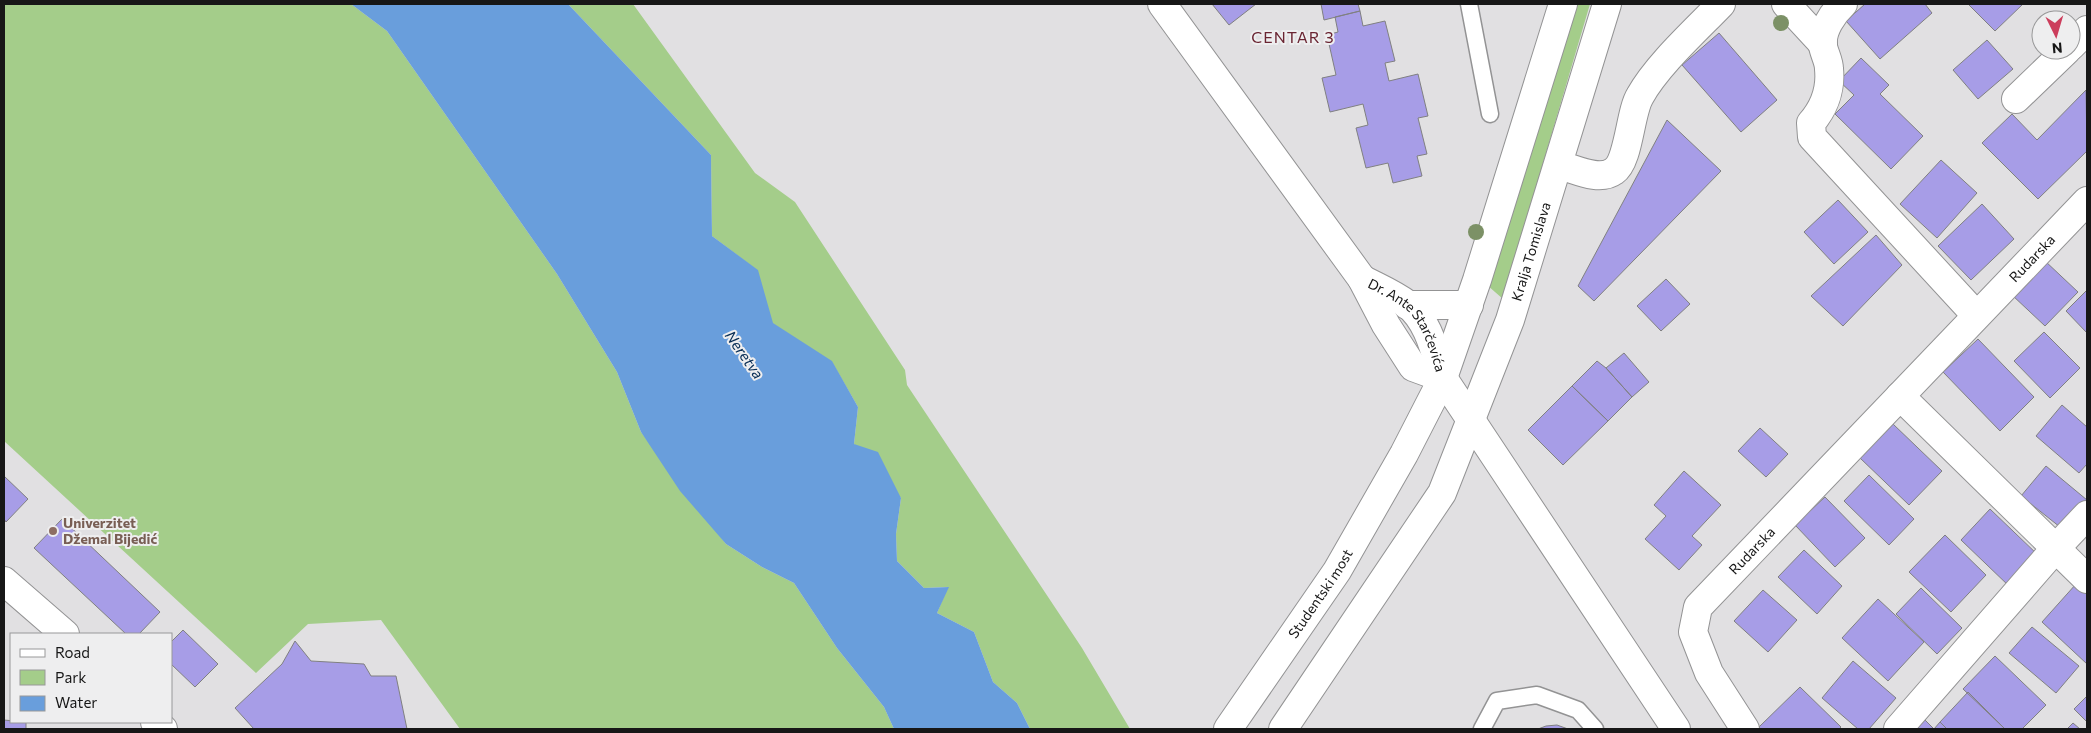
<svg xmlns="http://www.w3.org/2000/svg" width="2091" height="733" font-family="Commissioner,sans-serif">
	<rect width="100%" height="100%" fill="#e1e0e2"/>
	<!-- green -->
	<path fill="#a4cd8a" d="M 4,4 L 351,4 L 387,31 L 557,274 L 617,372 L 641,432 L 726,544 L 762,567 L 794,583 L 837,648 L 884,707 L 894,729 L 460,729 L 381,620 L 308,624 L 256,673 L 4,441 Z
		M 568,4 L 633,4 L 755,173 L 795,202 L 905,370 L 907,385 L 1082,648 L 1130,729 L 1030,729 L 1017,703 L 993,682 L 974,632 L 937,613 L 948,587 L 924,588 L 897,561 L 896,534 L 901,498 L 854,444 L 858,407 L 832,362 L 772,323 L 757,270 L 712,236 L 711,155 Z
		M 1573,4 L 1590,4 L 1503,299 L 1487,285 Z"/>
	<!-- water -->
	<path fill="#699edc" d="M 351,4 L 568,4 L 711,155 L 712,236 L 758,270 L 773,323 L 832,361 L 858,407 L 854,444 L 878,452 L 901,498 L 896,534 L 897,561 L 924,588 L 949,587 L 937,613 L 974,632 L 993,682 L 1017,703 L 1030,729 L 894,729 L 884,707 L 837,648 L 794,583 L 762,567 L 726,544 L 680,491 L 641,432 L 617,372 L 557,274 L 387,31 Z"/>
	<!-- building -->
	<path fill="#a79de7" stroke="#808081" d="M 1212,4 L 1256,4 L 1229,25 Z
		M 1321,4 L 1358,4 L 1360,11 L 1324,20 Z
		M 1865,4 L 1925,4 L 1932,13 L 1880,59 L 1846,21 Z
		M 1968,4 L 2023,4 L 1995,31 Z
		M 1360,11 L 1363,26 L 1385,21 L 1395,61 L 1385,63 L 1389,81 L 1418,74 L 1428,116 L 1418,118 L 1427,154 L 1417,156 L 1422,176 L 1393,183 L 1388,163 L 1366,168 L 1356,128 L 1368,125 L 1363,104 L 1330,112 L 1322,78 L 1336,75 L 1327,35 L 1338,32 L 1335,17 Z
		M 1719,33 L 1777,100 L 1741,132 L 1682,65 Z
		M 1987,40 L 2013,69 L 1978,99 L 1953,70 Z
		M 1861,58 L 1889,85 L 1880,94 L 1923,136 L 1891,169 L 1835,114 L 1854,95 L 1839,81 Z
		M 2086,90 L 2087,151 L 2038,199 L 1982,143 L 2012,114 L 2037,140 Z
		M 1667,120 L 1721,171 L 1594,301 L 1578,286 Z
		M 1941,160 L 1977,193 L 1937,238 L 1900,204 Z
		M 1838,200 L 1868,232 L 1834,264 L 1804,232 Z
		M 1982,204 L 2014,239 L 1971,280 L 1938,246 Z
		M 1876,235 L 1902,265 L 1843,326 L 1811,296 Z
		M 2044,260 L 2078,292 L 2045,326 L 2012,295 Z
		M 1666,279 L 1690,304 L 1661,331 L 1637,306 Z
		M 2087,290 L 2087,333 L 2066,311 Z
		M 2044,332 L 2080,368 L 2050,398 L 2014,361 Z
		M 1978,339 L 2034,397 L 2000,431 L 1943,372 Z
		M 1624,353 L 1649,382 L 1632,397 L 1606,368 Z
		M 1597,361 L 1606,368 L 1632,397 L 1608,421 L 1572,386 Z
		M 1572,386 L 1608,421 L 1563,465 L 1528,430 Z
		M 2062,405 L 2087,427 L 2087,464 L 2079,473 L 2036,436 Z
		M 1893,424 L 1942,471 L 1909,505 L 1860,458 Z
		M 1760,428 L 1788,454 L 1766,477 L 1738,451 Z
		M 2046,466 L 2087,500 L 2087,505 L 2065,531 L 2021,496 Z
		M 1684,471 L 1721,505 L 1692,536 L 1702,545 L 1679,570 L 1645,539 L 1666,516 L 1654,505 Z
		M 1869,475 L 1914,519 L 1889,545 L 1844,501 Z
		M 4,476 L 28,499 L 6,522 L 4,519 Z
		M 1825,497 L 1865,538 L 1835,567 L 1795,525 Z
		M 1990,509 L 2039,556 L 2010,587 L 1961,540 Z
		M 62,519 L 160,612 L 139,634 L 126,634 L 34,548 Z
		M 1945,535 L 1986,575 L 1951,612 L 1909,572 Z
		M 1804,550 L 1842,586 L 1817,614 L 1778,577 Z
		M 2076,584 L 2087,595 L 2087,664 L 2042,622 Z
		M 1921,588 L 1962,628 L 1937,654 L 1896,614 Z
		M 1763,590 L 1797,620 L 1768,652 L 1734,621 Z
		M 1878,599 L 1924,642 L 1888,681 L 1842,638 Z
		M 2032,627 L 2079,666 L 2056,693 L 2009,653 Z
		M 183,630 L 218,664 L 195,687 L 171,664 L 171,642 Z
		M 295,641 L 311,661 L 364,664 L 371,676 L 396,676 L 407,729 L 254,729 L 235,708 L 282,664 Z
		M 1995,656 L 2046,705 L 2022,729 L 2005,729 L 1963,689 Z
		M 1853,661 L 1896,698 L 1869,729 L 1858,729 L 1822,698 Z
		M 1800,687 L 1841,727 L 1839,729 L 1761,729 L 1759,727 Z
		M 1968,692 L 2005,729 L 1947,729 L 1940,722 Z
		M 2087,696 L 2087,722 L 2074,709 Z
		M 1922,717 L 1934,729 L 1940,722 L 1947,729 L 1910,729 Z
		M 4,720 L 26,722 L 26,729 L 4,729 Z
		M 2073,723 L 2080,729 L 2067,729 Z
		M 1557,725 L 1568,729 L 1538,729 L 1546,726 Z"/>
	<g fill="none" stroke-linecap="round" stroke-linejoin="round">
		<defs>
			<path id="lane" d="M 1469,4 L 1490,114
				M 1482,729 L 1497,701 L 1537,695 L 1578,710 L 1595,729"/>
			<g id="street">
				<path d="M 1162,4 L 1362,279 L 1386,325 L 1413,367 L 1443,378"/>
				<path d="M 1786,4 L 1823,44"/>
				<path d="M 1843,4 C 1833,13 1821,31 1823,46 C 1824,53 1829,61 1829,69 C 1831,89 1824,108 1811,123 L 1812,137 L 1976,315"/>
				<path d="M 2071,46 L 2087,30"/>
				<path d="M 2016,99 L 2067,50"/>
				<path d="M 1559,165 C 1575,169 1599,182 1614,171 C 1629,161 1630,112 1640,96 C 1657,65 1697,29 1721,4"/>
				<path id="s1" d="M 1362,279 C 1377,287 1394,294 1407,304 C 1429,321 1435,353 1443,378 L 1676,729"/>
				<path d="M 1900,396 L 2087,579"/>
				<path d="M 4,581 L 65,634"/>
				<path d="M 155,722 L 163,729"/>
				<path id="s2" d="M 1745,729 L 1709,673 L 1693,632 L 1698,607 L 2087,201"/>
				<path d="M 1898,729 L 2055,549 L 2087,515"/>
			</g>
			<g id="primary">
				<path d="M 1407,305 L 1469,305"/>
				<path id="s3" d="M 1228,729 L 1337,571 L 1404,454 L 1443,378 L 1477,280 L 1563,4"/>
				<path id="s4" d="M 1283,729 L 1442,493 L 1510,320 L 1607,4"/>
			</g>
		</defs>
		<!-- lane casing -->
		<use href="#lane" stroke="#939394" stroke-width="19"/>
		<!-- street casing -->
		<use href="#street" stroke="#939394" stroke-width="30"/>
		<!-- primary casing -->
		<use href="#primary" stroke="#939394" stroke-width="30"/>
		<!-- lane -->
		<use href="#lane" stroke="#fff" stroke-width="16"/>
		<!-- street -->
		<use href="#street" stroke="#fff" stroke-width="28"/>
		<!-- primary -->
		<use href="#primary" stroke="#fff" stroke-width="28"/>
	</g>
	<!-- trees -->
	<g fill="#7c9166">
		<circle cx="1781" cy="23" r="8"/>
		<circle cx="1476" cy="232" r="8"/>
	</g>
	<!-- markers -->
	<circle fill="#8d6e63" stroke="#eeeeef" stroke-width="2" cx="53" cy="531" r="5"/>
	<g text-anchor="middle" stroke-width="4" stroke-linejoin="round" paint-order="stroke">
		<!-- street labels -->
		<g font-size="14" fill="#171717" stroke="#eeeeef">
			<text dy="5" stroke="none"><textPath href="#s4" startOffset="542">Kralja Tomislava</textPath></text>
			<text dy="5" stroke="none"><textPath href="#s2" startOffset="619">Rudarska</textPath></text>
			<text dy="5" stroke="none"><textPath href="#s1" startOffset="68">Dr. Ante Starčevića</textPath></text>
			<text dy="5" stroke="none"><textPath href="#s2" startOffset="214">Rudarska</textPath></text>
			<text dy="5" stroke="none"><textPath href="#s3" startOffset="164">Studentski most</textPath></text>
		</g>
		<!-- education labels -->
		<g font-size="14" font-weight="bold" fill="#785e54" stroke="#eeeeef" text-anchor="start">
			<text x="63" y="528">Univerzitet<tspan x="63" dy="16">Džemal Bijedić</tspan></text>
		</g>
		<!-- water labels -->
		<g font-size="15" font-style="italic" fill="#072d55" stroke="#eeeeef">
			<text transform="translate(744 355) rotate(55)" y="5">Neretva</text>
		</g>
		<!-- quarter labels -->
		<g font-size="16" letter-spacing="1" fill="#6a2532" stroke="#eeeeef">
			<text x="1293" y="43">CENTAR 3</text>
		</g>
	</g>
	<!-- border -->
	<rect width="2091" height="733" fill="none" stroke="#171717" stroke-width="10"/>
	<!-- legend -->
	<rect x="10" y="633" width="162" height="90" fill="#eeeeef" stroke="#989899"/>
	<rect x="20" y="649" width="25" height="8" fill="#ffffff" stroke="#989899"/>
	<text x="55" y="658" font-size="15" fill="#171717">Road</text>
	<rect x="20" y="670" width="25" height="15" fill="#a4cd8a" stroke="#989899"/>
	<text x="55" y="683" font-size="15" fill="#171717">Park</text>
	<rect x="20" y="696" width="25" height="15" fill="#699edc" stroke="#989899"/>
	<text x="55" y="708" font-size="15" fill="#171717">Water</text>
	<!-- north arrow -->
	<g transform="translate(2056 35) rotate(175)"><circle r="24" fill="#eeeeef" stroke="#989899"/>
	<path d="M0-4L9 19L0 12L-9 19Z" fill="#cc3d5c"/>
	<text y="-8" font-size="14" font-weight="bold" text-anchor="middle" fill="#171717">N</text>
	</g>
</svg>
